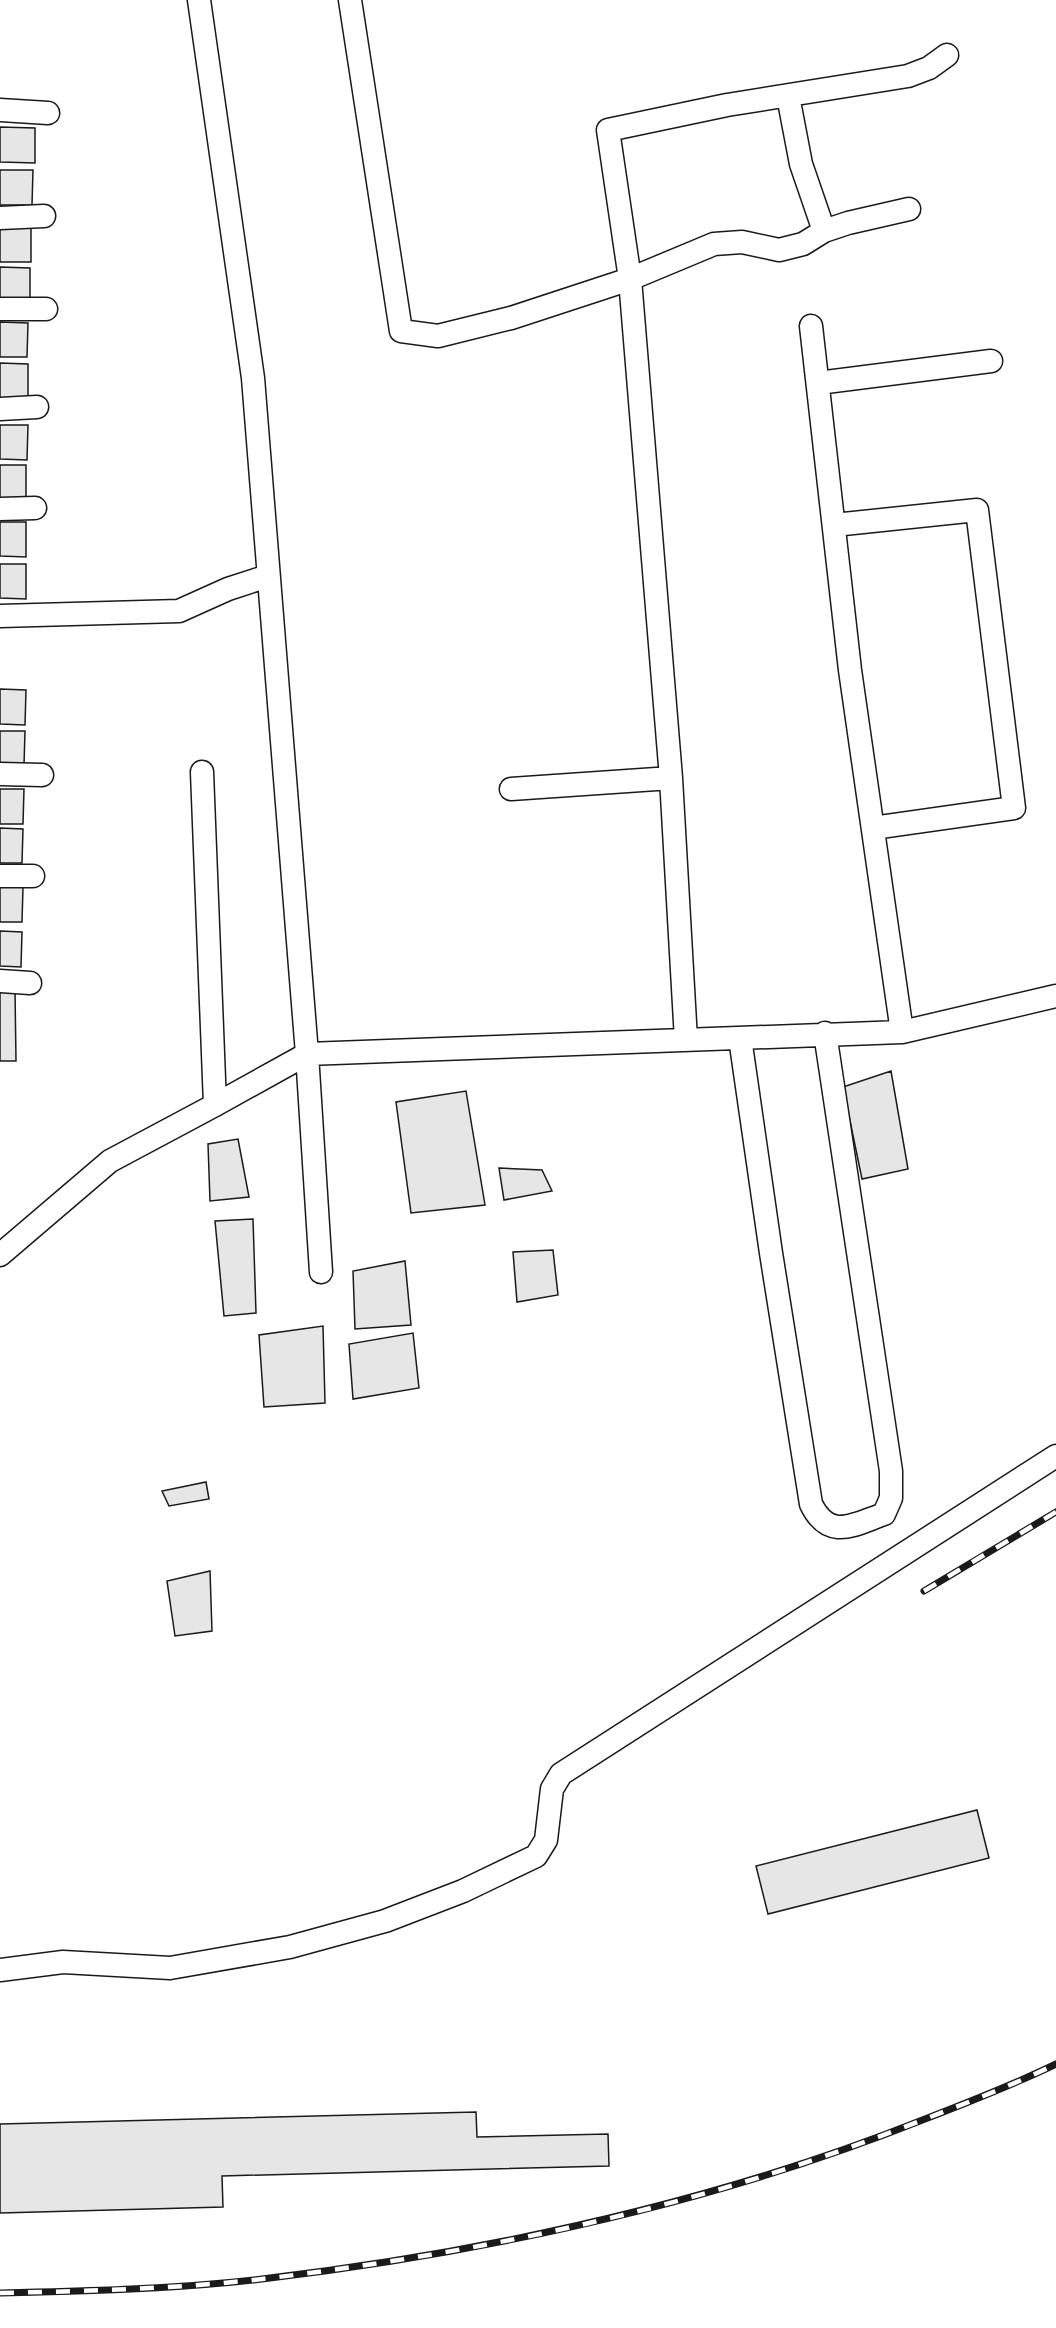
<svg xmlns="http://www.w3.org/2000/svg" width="1056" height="2328" font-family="Quicksand,sans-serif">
	<rect width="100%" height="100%" fill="#fff"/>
	<!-- building -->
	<path fill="#e6e6e6" stroke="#1a1a1a" stroke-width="1.5" d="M 0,127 L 35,128 L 35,163 L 0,162 Z
		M 0,170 L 33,170 L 32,205 L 0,205 Z
		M 0,227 L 31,227 L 31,262 L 0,262 Z
		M 0,267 L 30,268 L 30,303 L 0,302 Z
		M 0,322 L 28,323 L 27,357 L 0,357 Z
		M 0,363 L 28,364 L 28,399 L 0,398 Z
		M 0,425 L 28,425 L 27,460 L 0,459 Z
		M 0,465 L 26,465 L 26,500 L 0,500 Z
		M 0,522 L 26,522 L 26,557 L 0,556 Z
		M 0,564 L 26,564 L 26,599 L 0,598 Z
		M 0,689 L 26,690 L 25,725 L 0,724 Z
		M 0,731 L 25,731 L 24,766 L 0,766 Z
		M 0,789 L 24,789 L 23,824 L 0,824 Z
		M 0,828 L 23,829 L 22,863 L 0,863 Z
		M 0,887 L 23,887 L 22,922 L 0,922 Z
		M 0,931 L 22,932 L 21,967 L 0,966 Z
		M 0,989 L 15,989 L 16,1061 L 0,1061 Z
		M 891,1071 L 908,1169 L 862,1179 L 843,1087 Z
		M 466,1091 L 485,1205 L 411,1213 L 396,1102 Z
		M 238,1139 L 249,1197 L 210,1201 L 208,1144 Z
		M 499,1168 L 542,1170 L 552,1191 L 504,1200 Z
		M 253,1219 L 256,1313 L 224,1316 L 215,1221 Z
		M 553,1250 L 558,1295 L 517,1302 L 513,1252 Z
		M 405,1261 L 411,1325 L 355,1329 L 353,1271 Z
		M 323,1326 L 325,1403 L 264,1407 L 259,1335 Z
		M 413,1333 L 419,1388 L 353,1399 L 349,1344 Z
		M 206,1482 L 209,1499 L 169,1506 L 162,1491 Z
		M 210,1571 L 212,1631 L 175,1636 L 167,1581 Z
		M 977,1810 L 989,1858 L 768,1914 L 756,1866 Z
		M 476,2112 L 477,2137 L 608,2134 L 609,2166 L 222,2176 L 223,2207 L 0,2213 L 0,2124 Z"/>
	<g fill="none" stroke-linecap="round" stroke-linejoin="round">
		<defs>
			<path id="minor" d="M 199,0 L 253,378 L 307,1054 L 321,1272
				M 350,0 L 401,331 L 438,336 L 511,318 L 630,279 L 714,244 L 742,242 L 779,250 L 803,244 L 824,231 L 848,223 L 909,209
				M 788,96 L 801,164 L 824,231
				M 0,110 L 48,113
				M 0,218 L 44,216
				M 0,309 L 46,309
				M 811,326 L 850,670 L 902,1032
				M 818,383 L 991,361
				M 0,409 L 37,407
				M 0,509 L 35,508
				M 834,525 L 977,510 L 1014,808 L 873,828
				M 0,616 L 179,611 L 228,589 L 268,576
				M 202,772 L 215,1105
				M 0,774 L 42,775
				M 511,789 L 671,778
				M 0,876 L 33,876
				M 0,981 L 30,983
				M 740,1038 L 771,1253 L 811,1504 C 829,1541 853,1525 884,1514 L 891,1498 L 891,1471 L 825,1033
				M 686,1040 L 671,778 L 630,279 L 608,130 L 727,105 L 908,76 L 929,68 L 947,55
				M 0,1255 L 110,1161 L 215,1105 L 307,1054 L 902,1032 L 1056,996
				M 0,1970 L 63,1962 L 170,1968 L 290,1947 L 385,1921 L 463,1891 L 536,1856 L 546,1840 L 552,1789 L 561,1774 L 1056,1456"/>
		</defs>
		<!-- minor casing -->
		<use href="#minor" stroke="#1a1a1a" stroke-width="25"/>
		<!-- minor -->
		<use href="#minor" stroke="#fff" stroke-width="22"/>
		<defs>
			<path id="rail" d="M 924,1591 L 1056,1512
				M 0,2293 C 87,2291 175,2289 262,2279 C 489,2252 712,2204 925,2119 C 969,2102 1013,2085 1056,2064"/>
		</defs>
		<!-- rail casing -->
		<use href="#rail" stroke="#1a1a1a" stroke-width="7"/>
		<!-- rail -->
		<use href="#rail" stroke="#fff" stroke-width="4.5" stroke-dasharray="14" stroke-linecap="butt"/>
	</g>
</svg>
